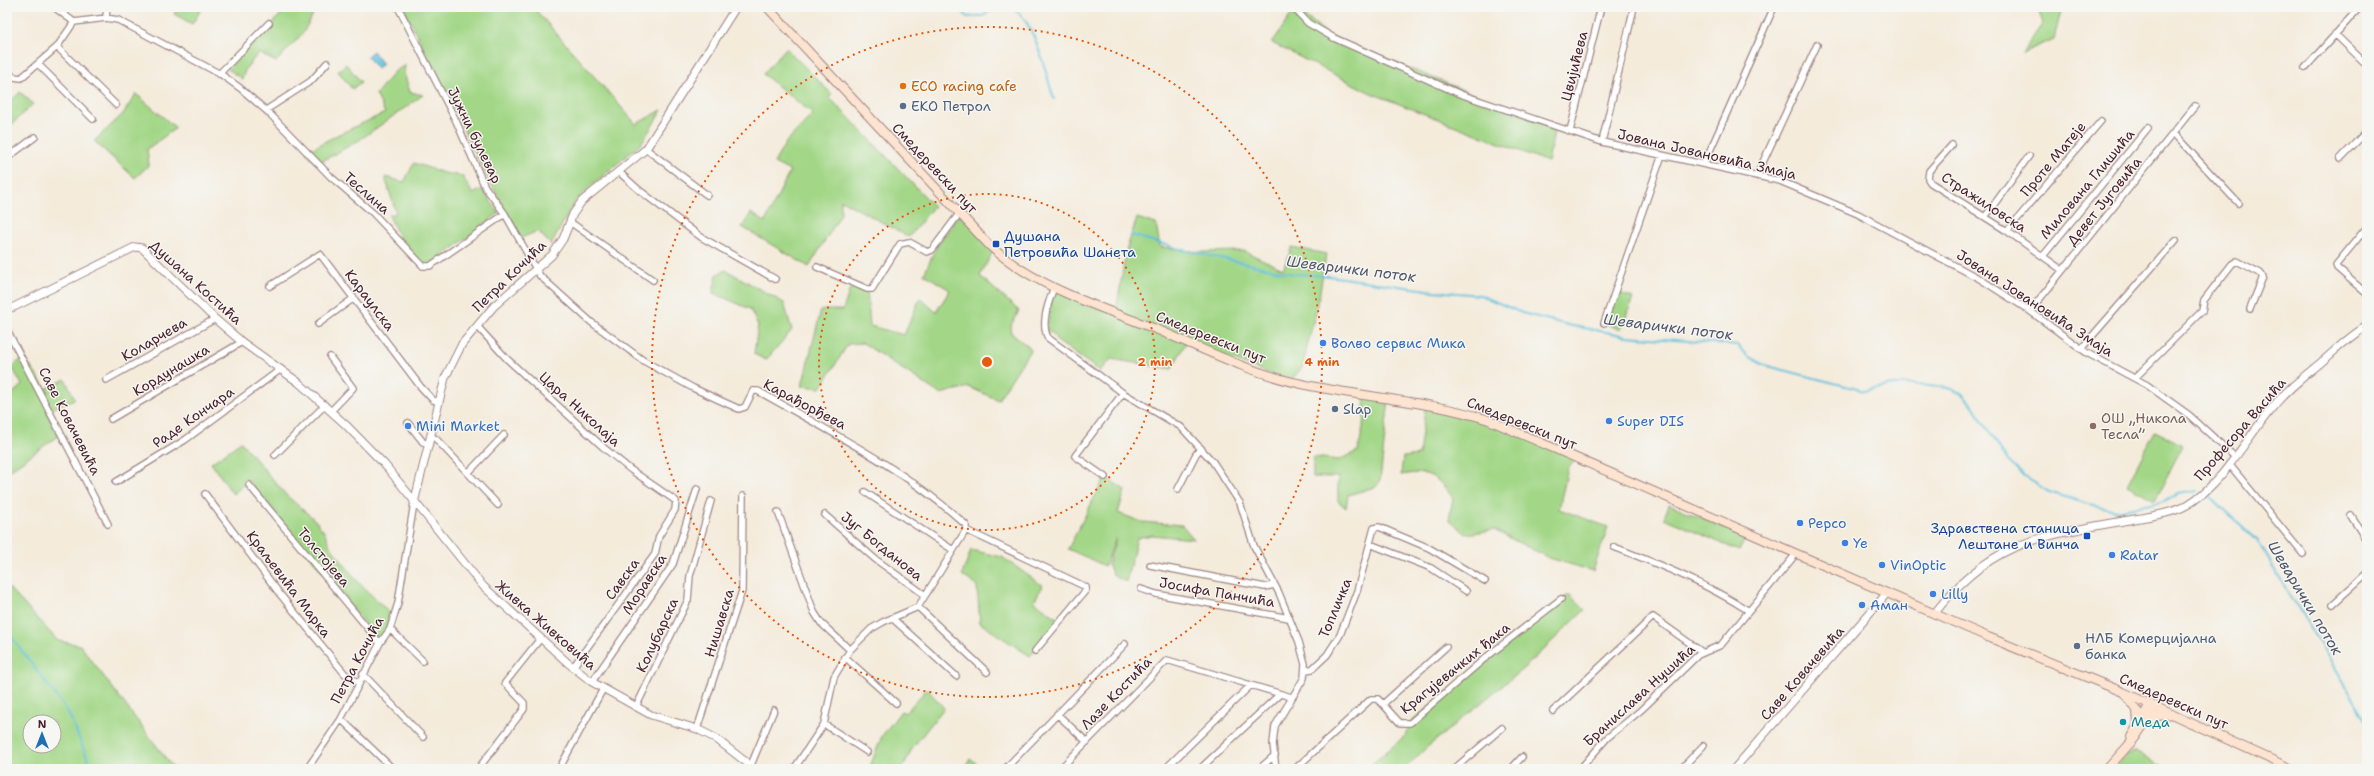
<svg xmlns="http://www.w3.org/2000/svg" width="2374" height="776" font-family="'Shantell Sans',sans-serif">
	<rect width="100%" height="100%" fill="#f6f6f2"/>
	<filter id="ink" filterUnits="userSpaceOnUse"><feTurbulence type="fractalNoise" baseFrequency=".025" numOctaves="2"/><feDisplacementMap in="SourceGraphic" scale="8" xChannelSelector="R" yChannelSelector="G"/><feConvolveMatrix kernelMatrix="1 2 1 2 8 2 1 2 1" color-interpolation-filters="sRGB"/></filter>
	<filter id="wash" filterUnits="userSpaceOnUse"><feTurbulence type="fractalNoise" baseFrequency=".012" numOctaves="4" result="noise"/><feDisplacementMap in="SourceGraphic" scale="16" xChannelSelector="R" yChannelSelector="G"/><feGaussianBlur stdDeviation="0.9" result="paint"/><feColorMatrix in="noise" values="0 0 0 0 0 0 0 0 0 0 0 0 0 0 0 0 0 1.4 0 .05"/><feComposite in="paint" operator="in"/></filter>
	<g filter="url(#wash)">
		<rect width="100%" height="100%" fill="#f4ebdb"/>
		<!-- green -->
		<path fill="#a3d787" stroke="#767b59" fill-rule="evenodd" d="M 178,7 L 203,7 L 192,24 L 174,14 Z
			M 288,7 L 317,7 L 303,33 L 276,62 L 259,53 L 246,68 L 242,79 L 228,69 Z
			M 403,7 L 533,7 L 636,124 L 662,110 L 641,144 L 594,183 L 574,203 L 551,245 L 538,231 L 521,238 L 488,178 Z
			M 2037,7 L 2062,7 L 2054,39 L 2022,53 L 2043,23 Z
			M 1295,9 L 1334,38 L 1555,127 L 1548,162 L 1371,93 L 1272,43 Z
			M 786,48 L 832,94 L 829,97 L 934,206 L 909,237 L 841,200 L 841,214 L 809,267 L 742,227 L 751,213 L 765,222 L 790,171 L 774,163 L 786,142 L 813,114 L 763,74 Z
			M 346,64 L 361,82 L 352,89 L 338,71 Z
			M 405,65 L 404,73 L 410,92 L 423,95 L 358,141 L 317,164 L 306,152 L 337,135 L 385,113 L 376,94 L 394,72 Z
			M 20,92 L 33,104 L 7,129 L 7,105 Z
			M 136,94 L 176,128 L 147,149 L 149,165 L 135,178 L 94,141 L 123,114 Z
			M 414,163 L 444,173 L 462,176 L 473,194 L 482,189 L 499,213 L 430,266 L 423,266 L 400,240 L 389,215 L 396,213 L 385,177 L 404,182 Z
			M 959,214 L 994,249 L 980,276 L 1019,311 L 1010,327 L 1011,333 L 1031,349 L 998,400 L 969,387 L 940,394 L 863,343 L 848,344 L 821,388 L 802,386 L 821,310 L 843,310 L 852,283 L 867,289 L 870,326 L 904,335 L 920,298 L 936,312 L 950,290 L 924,274 L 937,246 Z
			M 1137,218 L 1156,224 L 1160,247 L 1199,252 L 1244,251 L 1283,269 L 1292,247 L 1326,254 L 1319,298 L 1302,368 L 1290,381 L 1186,342 L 1172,369 L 1111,359 L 1100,371 L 1057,341 L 1052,332 L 1046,334 L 1054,287 L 1116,312 L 1126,251 Z
			M 726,270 L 784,303 L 792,330 L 766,360 L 754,354 L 758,325 L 750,309 L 713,293 L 717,274 Z
			M 1617,292 L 1633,298 L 1621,330 L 1606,324 Z
			M 24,357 L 46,389 L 65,379 L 75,399 L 47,411 L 58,436 L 7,472 L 7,398 L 22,385 L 12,367 Z
			M 1365,395 L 1389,398 L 1380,481 L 1376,487 L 1348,495 L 1346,508 L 1338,501 L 1338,477 L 1313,477 L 1313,457 L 1339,460 L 1358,451 L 1363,427 Z
			M 1426,403 L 1457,410 L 1577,459 L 1568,468 L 1559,509 L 1608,527 L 1593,571 L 1549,558 L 1494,530 L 1466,534 L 1449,519 L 1453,498 C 1436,475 1429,470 1401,475 L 1403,457 L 1419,455 Z
			M 2155,431 L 2183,445 L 2155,500 L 2127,485 Z
			M 241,442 L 287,496 L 315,520 L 325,533 L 330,546 L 358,582 L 394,617 L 380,643 L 249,481 L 233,494 L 211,463 Z
			M 1105,477 L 1125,490 L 1118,513 L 1142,522 L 1182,525 L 1194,539 L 1152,535 L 1137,538 L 1126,582 L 1114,576 L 1108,565 L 1116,538 L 1105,566 L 1068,549 Z
			M 1669,504 L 1746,537 L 1739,551 L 1664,518 Z
			M 971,550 L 1002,557 L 1043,586 L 1034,601 L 1061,621 L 1030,656 L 980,623 L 977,586 L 962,575 Z
			M 7,586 L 58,641 L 80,645 L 174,769 L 7,769 ZM 30,722 L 54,722 L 54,746 L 30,746 Z
			M 1570,595 L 1585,610 L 1525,667 L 1425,749 L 1405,769 L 1366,769 L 1405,736 L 1410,723 L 1561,599 Z
			M 927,689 L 944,708 L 913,747 L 902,769 L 869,769 L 882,736 L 901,711 L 905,713 Z
			M 2132,753 L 2137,753 L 2165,769 L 2115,769 L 2127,755 Z
			M 970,758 L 983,769 L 964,769 Z"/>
		<!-- water -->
		<path fill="#60c0de" stroke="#557084" d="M 373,51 L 383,64 L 377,69 L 367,56 Z"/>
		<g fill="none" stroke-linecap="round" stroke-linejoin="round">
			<!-- stream -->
			<path stroke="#60c0de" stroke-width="2" d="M 959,7 L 967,17 L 983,16 L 996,7
				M 1010,7 C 1035,17 1046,76 1054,99
				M 1131,235 L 1183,250 L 1294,274 L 1329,276 L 1434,291 L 1480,295 L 1522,313 L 1568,325 L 1627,336 L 1737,345 L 1747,356 L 1764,365 L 1865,391 L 1892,385 L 1921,385 L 1948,388 L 1961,393 L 1972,404 L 2008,461 L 2025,477 L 2049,492 L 2085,503 L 2116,510 L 2162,502 L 2177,494 L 2198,491
				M 2210,497 L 2258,542 L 2367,721
				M 7,631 L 68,712 L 92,769"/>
		</g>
	</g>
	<g filter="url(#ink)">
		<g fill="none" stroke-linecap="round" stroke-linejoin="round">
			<defs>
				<path id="minor" d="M 54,7 L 74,22 L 106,18 L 118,20 L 222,75 L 240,88 L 269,113 L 331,177 L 373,213 L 423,266 L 430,266 L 505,214
					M 398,7 L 456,121 L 485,187 L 505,214 L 540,276 L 591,322 L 644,361 L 693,388 L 739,409 L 745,407 L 753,391 L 758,391 C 830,432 904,468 966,525 L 966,530
					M 1293,7 L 1308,23 L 1334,38 L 1460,94 L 1602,142 L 1780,181 L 1858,214 L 1980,279 L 2030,311 L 2087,353 L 2147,385 L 2189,415 L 2235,457
					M 106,18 L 107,7
					M 2335,34 L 2367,65
					M 57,47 L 116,105
					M 38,64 L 93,119
					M 2305,68 L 2360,7
					M 7,72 L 14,77 L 21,78 L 57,47 L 74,22
					M 219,74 L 269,23
					M 266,110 L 311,81 L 327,63
					M 1570,131 L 1601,7
					M 2174,134 L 2238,203
					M 1602,142 L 1634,7
					M 1952,145 L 1929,171 L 1928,179 L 1931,183 L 2007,231 L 2062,270
					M 646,149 L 707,195
					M 7,158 L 35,137
					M 2340,159 L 2367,131
					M 1704,164 L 1774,7
					M 619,172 L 639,190 L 701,237 L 775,279
					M 1757,175 L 1817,45
					M 1985,217 L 2029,156
					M 570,222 L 653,280
					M 2367,227 L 2336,265 L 2337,268 L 2367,294
					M 2007,231 L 2101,121
					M 2043,256 L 2148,128
					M 817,267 L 867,289 L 872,289 L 900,244 L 909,242 L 927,252 L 932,250 L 959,214
					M 270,286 L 320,254 L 420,386 L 433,400 L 439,402
					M 1054,287 C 1049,301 1040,323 1048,338 L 1123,393 L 1181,427 L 1213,462 L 1240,503 L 1254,546 L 1279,593 L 1299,642 L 1305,664 L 1304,678 L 1275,726 L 1273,744 L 1276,769
					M 2030,311 L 2195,106
					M 1604,323 L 1662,155
					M 318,324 L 354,298
					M 477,326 L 507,359 L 603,447 L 631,470 L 676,501 L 675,510 L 659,536 L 655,554 L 573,667
					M 7,330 L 108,524
					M 2081,349 L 2176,240
					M 330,357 L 353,388 L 331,411
					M 2135,378 L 2202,311 L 2204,300 L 2232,264 L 2237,261 L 2260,273 L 2263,277 L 2250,309
					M 106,380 L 215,319
					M 111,419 L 242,342
					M 408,423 L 423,442 L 429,445
					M 431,436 L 436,439 L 498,505
					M 275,455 L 325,405
					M 2229,464 L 2303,554
					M 468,473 L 504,435
					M 1105,477 L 1075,456 L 1123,393
					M 116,482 L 185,440 L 281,369
					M 249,485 L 380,643
					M 1178,489 L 1196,454 L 1201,448
					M 865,492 L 953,550
					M 205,494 L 279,593 L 345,674 L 359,683
					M 778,512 L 814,612 L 821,623 L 850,650
					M 825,515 L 875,559 L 925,595
					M 2351,516 L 2367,541
					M 966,530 L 1086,587 L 1086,590 L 1035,651
					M 1370,544 L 1431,568 L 1466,591
					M 1614,547 C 1661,565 1707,584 1749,611
					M 1150,565 L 1265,587 L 1274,585
					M 1141,589 L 1156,594 L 1289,618
					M 2333,604 L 2367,573
					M 918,607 L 987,672
					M 892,618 L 956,676
					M 390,629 L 423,661
					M 845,657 L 896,703
					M 1306,670 L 1312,669 L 1327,655 L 1340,635 L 1357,591 L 1374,528 L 1379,527 L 1429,548 L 1485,581
					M 363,674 L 423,737
					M 592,682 L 673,564 L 697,489
					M 1383,704 L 1446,647
					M 636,707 L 688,600 L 690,576 L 711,501
					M 1553,711 L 1653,617 L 1702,652
					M 1057,714 L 1087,742
					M 341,719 L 393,769
					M 824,724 L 867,752
					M 697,729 L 742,591 L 743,496
					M 751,765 L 774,710
					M 307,769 L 341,719 L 380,643 L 390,629 L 398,603 L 414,503
					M 478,769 L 524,709 L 524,703 L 505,683 L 540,639
					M 559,769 L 603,689
					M 794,769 L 824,724 L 834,677 L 850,650 L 871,629 L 883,622 L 918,607 L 966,530
					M 1005,769 L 1125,644
					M 1060,769 L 1167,660 L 1291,697
					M 1165,769 L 1251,685
					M 1200,769 L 1280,694
					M 1259,769 L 1275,755
					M 1295,769 L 1371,699 L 1378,699 L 1400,723 L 1410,723 L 1484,659 L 1561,599
					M 1454,769 L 1502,728
					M 1511,769 L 1522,757
					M 1580,769 L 1607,738 L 1641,710 L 1698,655 L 1721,645 L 1796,554
					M 1681,769 L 1703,746"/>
				<path id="tertiary" d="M 7,309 L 14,307 L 135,247 L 142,248 L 215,319 L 242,342 L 298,382 L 346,425 L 385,465 L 483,586 L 568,663 L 592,682 L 651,715 L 697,729 L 715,738 L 755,769
					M 414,503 L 445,378 L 462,344 L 494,306 L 552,255 L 563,239 L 573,214 L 582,201 L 646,149 L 736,7
					M 1934,614 C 1990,541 2038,537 2123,521 C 2144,517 2169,515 2187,505 C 2222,485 2247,437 2273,407 C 2287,389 2306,375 2324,360 C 2338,348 2351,335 2367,326
					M 1734,769 L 1887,593"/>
				<path id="secondary" d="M 767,7 L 990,246 C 1038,289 1104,308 1163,332 C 1207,351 1254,374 1302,384 C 1364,398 1428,400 1489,420 L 1988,637 L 2123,692 L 2292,769
					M 2124,693 L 2137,710 L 2138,725
					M 2148,722 L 2158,716 L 2172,714
					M 2131,737 L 2150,704
					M 2107,769 L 2135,738 L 2156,706"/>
			</defs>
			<!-- minor casing -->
			<use href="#minor" stroke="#9f8583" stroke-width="8"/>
			<!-- tertiary casing -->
			<use href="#tertiary" stroke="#9f8583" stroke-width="9"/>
			<!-- secondary casing -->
			<use href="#secondary" stroke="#9f8583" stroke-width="10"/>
			<!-- minor -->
			<use href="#minor" stroke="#fff" stroke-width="5.5"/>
			<!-- tertiary -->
			<use href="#tertiary" stroke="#fff" stroke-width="7"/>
			<!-- secondary -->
			<use href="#secondary" stroke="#fde4d0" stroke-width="8"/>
		</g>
	</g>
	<!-- distance rings -->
	<g fill="none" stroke="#e8590c" stroke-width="2" stroke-dasharray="2 4">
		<circle cx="987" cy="362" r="168"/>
		<circle cx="987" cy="362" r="335"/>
	</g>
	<!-- markers -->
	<circle fill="#e8710a" stroke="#f6f6f2" stroke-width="1.5" cx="903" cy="86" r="4"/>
	<g fill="#5c6f8a" stroke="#f6f6f2" stroke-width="1.5">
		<circle cx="903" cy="106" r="4"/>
		<circle cx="1335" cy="409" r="4"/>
		<circle cx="2077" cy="646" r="4"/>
	</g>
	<g fill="#1a4fb4" stroke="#f6f6f2" stroke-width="1.5">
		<rect x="992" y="240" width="8" height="8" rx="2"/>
		<rect x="2083" y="532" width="8" height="8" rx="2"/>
	</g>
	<g fill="#3f7fe0" stroke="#f6f6f2" stroke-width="1.5">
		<circle cx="1323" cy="343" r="4"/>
		<circle cx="1609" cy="421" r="4"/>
		<circle cx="408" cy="426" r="4"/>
		<circle cx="1800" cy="523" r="4"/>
		<circle cx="1845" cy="543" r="4"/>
		<circle cx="2112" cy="555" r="4"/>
		<circle cx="1882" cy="565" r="4"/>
		<circle cx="1933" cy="594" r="4"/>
		<circle cx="1862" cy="605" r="4"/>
	</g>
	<circle fill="#8d6e63" stroke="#f6f6f2" stroke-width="1.5" cx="2093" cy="426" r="4"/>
	<circle fill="#0f9aa8" stroke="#f6f6f2" stroke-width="1.5" cx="2123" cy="722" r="4"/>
	<g text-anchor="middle" stroke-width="3" stroke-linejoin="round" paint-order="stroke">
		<!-- street labels -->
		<g font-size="14" fill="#4a1f2b" stroke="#f6f6f2">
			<text transform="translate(1574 66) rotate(-76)" y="5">Цвијићева</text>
			<text transform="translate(475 135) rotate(64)" y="5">Јужни булевар</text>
			<text transform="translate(1707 154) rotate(13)" y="5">Јована Јовановића Змаја</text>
			<text transform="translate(2053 159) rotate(-50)" y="5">Проте Матеје</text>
			<text transform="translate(935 168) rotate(47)" y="5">Смедеревски пут</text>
			<text transform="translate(2087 184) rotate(-50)" y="5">Милована Глишића</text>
			<text transform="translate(367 193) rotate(41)" y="5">Теслина</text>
			<text transform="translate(2104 201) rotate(-51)" y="5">Девет Југовића</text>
			<text transform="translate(1984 202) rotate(33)" y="5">Стражиловска</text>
			<text transform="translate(509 276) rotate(-44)" y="5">Петра Кочића</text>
			<text transform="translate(196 282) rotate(42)" y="5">Душана Костића</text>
			<text transform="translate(370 300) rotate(53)" y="5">Караулска</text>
			<text transform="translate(2035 303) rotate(33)" y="5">Јована Јовановића Змаја</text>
			<text transform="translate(1211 337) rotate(22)" y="5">Смедеревски пут</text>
			<text transform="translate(154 339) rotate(-30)" y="5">Коларчева</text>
			<text transform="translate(171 370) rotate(-31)" y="5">Кордунашка</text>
			<text transform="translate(805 404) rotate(28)" y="5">Карађорђева</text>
			<text transform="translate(580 409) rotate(42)" y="5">Цара Николаја</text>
			<text transform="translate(193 417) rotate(-35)" y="5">Раде Кончара</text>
			<text transform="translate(70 421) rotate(63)" y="5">Саве Ковачевића</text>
			<text transform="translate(1522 423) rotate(22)" y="5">Смедеревски пут</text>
			<text transform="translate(2240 429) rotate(-49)" y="5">Професора Васића</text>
			<text transform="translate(882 546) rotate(39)" y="5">Југ Богданова</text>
			<text transform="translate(324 557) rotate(50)" y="5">Толстојева</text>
			<text transform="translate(622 579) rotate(-54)" y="5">Савска</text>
			<text transform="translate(289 584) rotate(53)" y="5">Краљевића Марка</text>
			<text transform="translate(644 584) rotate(-57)" y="5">Моравска</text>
			<text transform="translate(1217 592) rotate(10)" y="5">Јосифа Панчића</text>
			<text transform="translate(1335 608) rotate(-67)" y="5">Топличка</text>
			<text transform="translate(719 623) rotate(-73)" y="5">Нишавска</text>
			<text transform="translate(546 625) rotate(41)" y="5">Живка Живковића</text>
			<text transform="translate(657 635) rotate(-65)" y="5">Колубарска</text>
			<text transform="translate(357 660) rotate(-62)" y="5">Петра Кочића</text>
			<text transform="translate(1455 668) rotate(-39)" y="5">Крагујевачких ђака</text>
			<text transform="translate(1802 673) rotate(-49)" y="5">Саве Ковачевића</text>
			<text transform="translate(1116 693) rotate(-46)" y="5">Лазе Костића</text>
			<text transform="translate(1639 695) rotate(-42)" y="5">Бранислава Нушића</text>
			<text transform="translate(2174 701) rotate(24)" y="5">Смедеревски пут</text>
		</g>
		<!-- food labels -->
		<g font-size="14" fill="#c56008" stroke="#f6f6f2" text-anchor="start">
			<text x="911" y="91">ECO racing cafe</text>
		</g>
		<!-- service labels -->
		<g font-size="14" fill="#4e5e75" stroke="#f6f6f2" text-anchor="start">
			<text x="911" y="111">ЕКО Петрол</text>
			<text x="1343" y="414">Slap</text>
			<text x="2085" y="643">НЛБ Комерцијална<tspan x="2085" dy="16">банка</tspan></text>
		</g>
		<!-- transit labels -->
		<g font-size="14" fill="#164399" stroke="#f6f6f2" text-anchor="start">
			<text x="1004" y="241">Душана<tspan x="1004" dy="16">Петровића Шанета</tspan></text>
			<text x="2079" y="533" text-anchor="end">Здравствена станица<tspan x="2079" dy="16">Лештане и Винча</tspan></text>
		</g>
		<!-- shop labels -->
		<g font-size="14" fill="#366cbe" stroke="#f6f6f2" text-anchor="start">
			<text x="1331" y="348">Волво сервис Мика</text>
			<text x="1617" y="426">Super DIS</text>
			<text x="416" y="431">Mini Market</text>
			<text x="1808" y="528">Pepco</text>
			<text x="1853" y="548">Ye</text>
			<text x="2120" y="560">Ratar</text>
			<text x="1890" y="570">VinOptic</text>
			<text x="1941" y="599">Lilly</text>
			<text x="1870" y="610">Аман</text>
		</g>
		<!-- education labels -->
		<g font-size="14" fill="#785e54" stroke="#f6f6f2" text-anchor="start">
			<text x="2101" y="423">ОШ „Никола<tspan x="2101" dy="16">Тесла”</tspan></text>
		</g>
		<!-- culture labels -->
		<g font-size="14" fill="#0d838f" stroke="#f6f6f2" text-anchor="start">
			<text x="2131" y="727">Меда</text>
		</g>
		<!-- water labels -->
		<g font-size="15" font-style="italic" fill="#52576a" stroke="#f6f6f2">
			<text transform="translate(1351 269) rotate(7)" y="5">Шеварички поток</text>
			<text transform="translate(1668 327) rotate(7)" y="5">Шеварички поток</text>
			<text transform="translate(2305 598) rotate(59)" y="5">Шеварички поток</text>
		</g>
	</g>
	<circle cx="987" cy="362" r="6" fill="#e8590c" stroke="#f6f6f2" stroke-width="2"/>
	<g font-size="12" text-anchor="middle" font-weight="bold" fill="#e8590c" stroke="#f6f6f2" stroke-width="3" stroke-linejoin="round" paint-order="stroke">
		<text x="1155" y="366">2 min</text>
		<text x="1322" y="366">4 min</text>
	</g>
	<!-- margin -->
	<rect width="2374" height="776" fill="none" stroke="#f6f6f2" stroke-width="24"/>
	<!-- north arrow -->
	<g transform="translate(42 734)"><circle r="19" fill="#f6f6f2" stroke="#b1a0a2"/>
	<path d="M0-3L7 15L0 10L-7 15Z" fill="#1f6fb2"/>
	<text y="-6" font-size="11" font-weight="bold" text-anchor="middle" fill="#4a1f2b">N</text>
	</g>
</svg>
